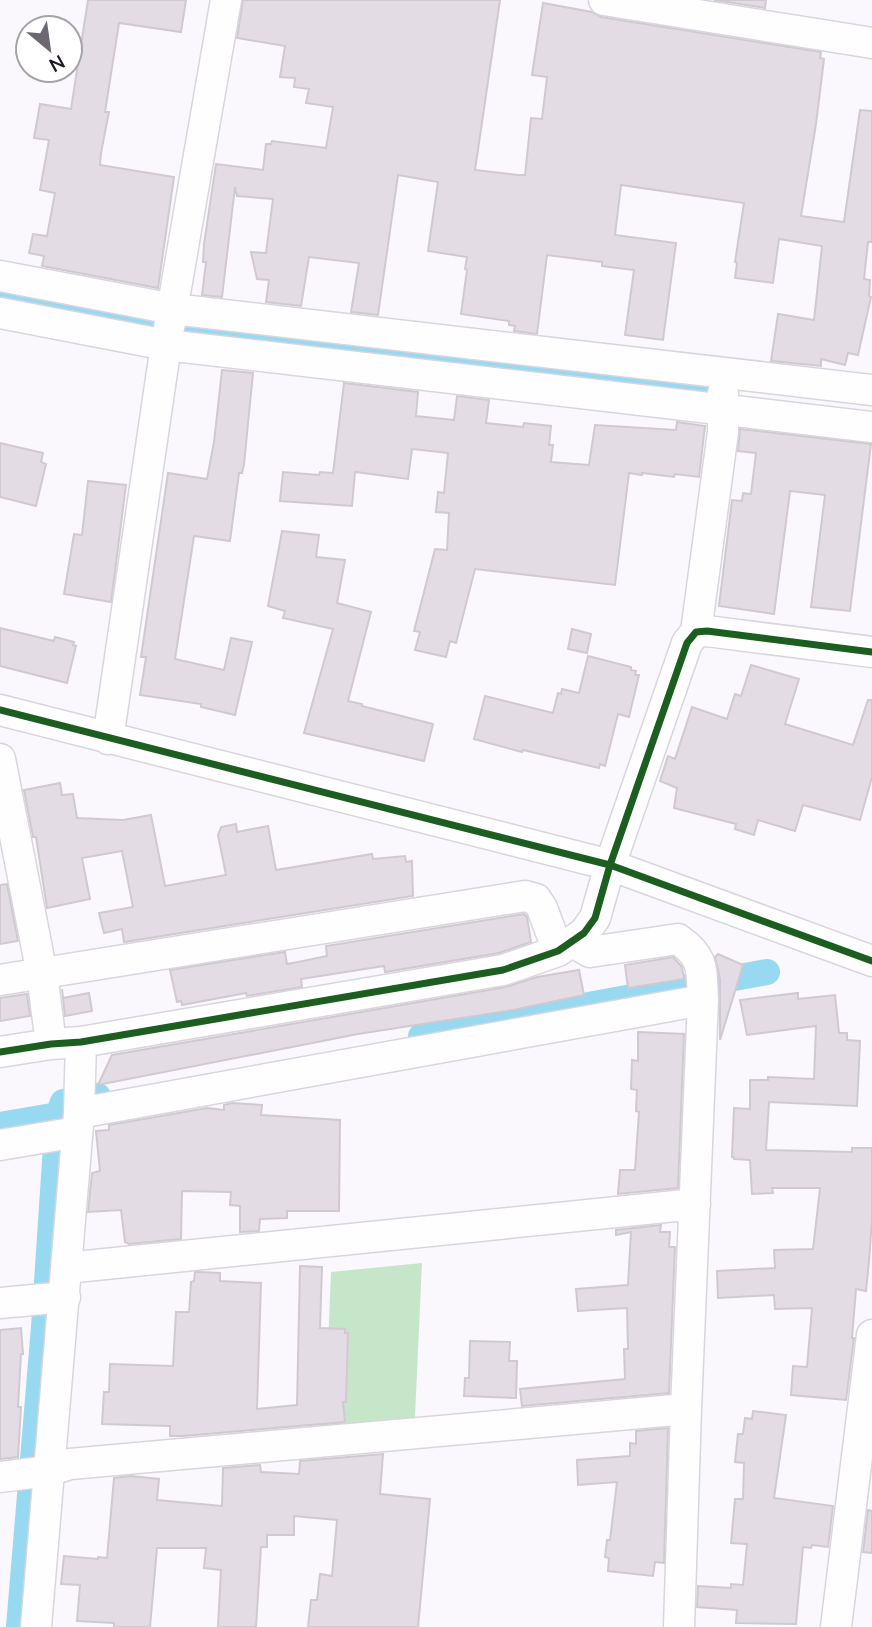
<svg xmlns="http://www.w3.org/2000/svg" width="872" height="1627" font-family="'Nunito Sans',sans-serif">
	<rect width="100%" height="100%" fill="#faf8fd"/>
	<!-- green -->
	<path fill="#c6e6ca" d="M 422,1263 L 414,1438 L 324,1445 L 331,1272 Z"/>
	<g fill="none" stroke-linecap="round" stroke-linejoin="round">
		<!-- canal -->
		<path stroke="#96d9f0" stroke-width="26" d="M 0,293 L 152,322 L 654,381 L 724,387
			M 421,1036 L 767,972
			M 0,1125 L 58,1115 L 63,1102 L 98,1096
			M 19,1627 L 44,1327 L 58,1116"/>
	</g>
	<!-- building -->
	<path fill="#e3dce4" stroke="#d0c9d0" stroke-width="2" d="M 88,0 L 186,0 L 181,32 L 119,23 L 105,112 L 109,112 L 101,153 L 100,165 L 174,177 L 158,288 L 42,266 L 44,256 L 29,253 L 33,234 L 47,236 L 55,193 L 40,190 L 49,140 L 34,138 L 40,104 L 71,109 Z
		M 243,0 L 500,0 L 475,170 L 518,175 L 525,175 L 531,118 L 542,119 L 547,77 L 532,75 L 543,3 L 592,12 L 601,17 L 821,52 L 820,58 L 824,59 L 816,124 L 801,216 L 844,222 L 860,110 L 872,111 L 872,242 L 868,242 L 864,279 L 870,280 L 869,296 L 871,297 L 858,355 L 848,353 L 845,365 L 821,359 L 821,366 L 771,361 L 778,314 L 814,320 L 822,246 L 779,239 L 773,283 L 735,278 L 737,263 L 735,262 L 744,203 L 621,185 L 615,235 L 676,243 L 663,340 L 625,335 L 634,270 L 602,266 L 602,262 L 547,255 L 537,334 L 514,331 L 515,326 L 509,325 L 509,321 L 461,314 L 467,270 L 465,269 L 467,257 L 428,251 L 438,182 L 398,175 L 378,315 L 351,312 L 359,263 L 309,257 L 301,306 L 266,302 L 269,280 L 257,279 L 251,252 L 266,253 L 273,199 L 237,196 L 235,187 L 222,297 L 202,295 L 206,262 L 203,262 L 204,244 L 216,164 L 263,170 L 266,144 L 271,144 L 272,141 L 326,148 L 333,107 L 306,103 L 309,89 L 294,87 L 295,78 L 280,77 L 285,46 L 237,38 Z
		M 714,0 L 766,0 L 765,8 Z
		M 222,370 L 253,373 L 244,464 L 242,473 L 239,473 L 230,541 L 194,536 L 175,659 L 224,670 L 231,638 L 252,642 L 235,715 L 201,707 L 201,704 L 140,695 L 146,657 L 141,657 L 168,473 L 207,479 L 214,442 Z
		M 344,383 L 418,392 L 416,416 L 454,420 L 457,396 L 489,400 L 486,423 L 523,427 L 524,423 L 551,426 L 549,445 L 553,445 L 551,462 L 589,465 L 595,425 L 676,430 L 677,422 L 705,426 L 699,477 L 675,474 L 674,477 L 642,473 L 642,475 L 629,473 L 615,585 L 475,569 L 456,643 L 450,641 L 446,657 L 415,650 L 420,632 L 414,631 L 435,549 L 447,550 L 449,513 L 436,512 L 438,492 L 444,493 L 448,453 L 412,449 L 408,479 L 355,472 L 352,506 L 280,501 L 283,472 L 319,475 L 320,472 L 333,473 Z
		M 740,429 L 871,444 L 850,611 L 811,607 L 825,495 L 790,491 L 774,614 L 719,606 L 732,500 L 742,501 L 743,493 L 751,494 L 756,453 L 738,451 Z
		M 0,443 L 43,453 L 41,462 L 46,464 L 36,506 L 0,497 Z
		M 88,481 L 126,485 L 111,602 L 64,594 L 74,534 L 82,535 Z
		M 282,531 L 319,535 L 316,557 L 345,560 L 337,603 L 371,612 L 348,701 L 362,704 L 362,706 L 433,724 L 424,761 L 304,733 L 333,629 L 283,618 L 285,611 L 268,606 Z
		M 0,628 L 54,641 L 55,637 L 74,642 L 73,645 L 76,646 L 67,683 L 0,666 Z
		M 572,629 L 591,634 L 587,653 L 568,649 Z
		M 588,656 L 631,667 L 631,670 L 636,671 L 635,675 L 639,675 L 629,717 L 618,714 L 605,766 L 600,764 L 599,768 L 523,750 L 522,752 L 474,739 L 485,696 L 553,713 L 558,693 L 561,694 L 562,689 L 579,693 Z
		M 751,665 L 799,679 L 785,724 L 853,745 L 868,700 L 872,700 L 872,777 L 860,820 L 803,805 L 795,831 L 758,820 L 754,835 L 735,829 L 736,824 L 674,808 L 677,788 L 660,781 L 668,756 L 675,759 L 692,707 L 727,719 L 735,694 L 741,696 Z
		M 60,783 L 62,795 L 73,794 L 77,818 L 123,820 L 151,815 L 165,886 L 226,875 L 218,835 L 221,827 L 236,824 L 237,832 L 268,826 L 276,870 L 372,854 L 373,859 L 405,856 L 406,862 L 412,861 L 413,896 L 124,942 L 122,929 L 104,933 L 99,913 L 133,907 L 122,851 L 82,858 L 90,899 L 47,908 L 36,837 L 33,837 L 24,790 Z
		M 7,884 L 18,941 L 0,944 L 0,885 Z
		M 524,914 L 527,917 L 531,942 L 499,953 L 385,972 L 384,966 L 301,979 L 302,987 L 247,996 L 246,993 L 182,1005 L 181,1001 L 177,1002 L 170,970 L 285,952 L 287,964 L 298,962 L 327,956 L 326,946 Z
		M 718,954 L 743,965 L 720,1040 L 720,979 L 715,957 Z
		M 673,957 L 682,967 L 684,979 L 628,988 L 625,965 Z
		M 579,970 L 584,995 L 513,1010 L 358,1034 L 98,1085 L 112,1055 L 506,987 L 537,977 Z
		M 62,989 L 63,998 L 89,993 L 92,1011 L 65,1016 Z
		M 798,993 L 798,999 L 835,995 L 839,1033 L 847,1033 L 847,1040 L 860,1041 L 857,1106 L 769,1102 L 766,1150 L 852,1152 L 852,1148 L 872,1148 L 872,1220 L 869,1261 L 866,1291 L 856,1289 L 852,1338 L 854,1338 L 846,1400 L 791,1395 L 793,1366 L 807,1367 L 812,1308 L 775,1309 L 774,1295 L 718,1298 L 717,1271 L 775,1268 L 774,1250 L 813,1249 L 820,1188 L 772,1188 L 773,1193 L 752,1194 L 750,1160 L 734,1159 L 734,1157 L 732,1157 L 734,1108 L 750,1109 L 750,1080 L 768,1080 L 768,1077 L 814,1079 L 816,1026 L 747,1035 L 740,1000 Z
		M 27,994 L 30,1016 L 0,1021 L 0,998 Z
		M 638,1032 L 684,1034 L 678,1188 L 618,1194 L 620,1170 L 635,1170 L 639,1112 L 636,1111 L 637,1090 L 631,1089 L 632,1060 L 638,1061 Z
		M 232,1103 L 262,1105 L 261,1115 L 340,1120 L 339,1211 L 287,1211 L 287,1218 L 260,1219 L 259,1231 L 240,1232 L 240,1206 L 230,1205 L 231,1192 L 182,1191 L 181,1239 L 129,1244 L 125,1242 L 121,1210 L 88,1212 L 92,1173 L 100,1171 L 96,1131 L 109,1130 L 109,1125 L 207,1108 L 224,1110 L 224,1105 Z
		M 661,1225 L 660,1232 L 670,1232 L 669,1247 L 675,1247 L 669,1393 L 522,1406 L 520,1389 L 625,1379 L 624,1349 L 628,1349 L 627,1308 L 578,1311 L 576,1289 L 628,1285 L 631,1232 L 616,1235 L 616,1230 Z
		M 300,1266 L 322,1267 L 320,1328 L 345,1329 L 345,1333 L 348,1333 L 346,1402 L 343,1402 L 345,1422 L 183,1436 L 170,1436 L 170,1426 L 102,1424 L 104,1392 L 109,1392 L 110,1364 L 173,1366 L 176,1312 L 189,1312 L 191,1282 L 194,1281 L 195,1272 L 199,1272 L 220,1273 L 220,1281 L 261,1283 L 257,1409 L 297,1405 Z
		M 21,1328 L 23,1354 L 21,1354 L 18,1407 L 21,1407 L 18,1457 L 0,1459 L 0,1330 Z
		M 470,1341 L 510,1342 L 509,1361 L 517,1361 L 516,1398 L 464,1396 L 465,1378 L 469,1378 Z
		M 753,1411 L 786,1415 L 774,1498 L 833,1506 L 828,1547 L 812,1545 L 811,1548 L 803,1547 L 796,1624 L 736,1623 L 737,1610 L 697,1607 L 698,1586 L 731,1588 L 731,1584 L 743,1585 L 747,1544 L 731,1543 L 735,1499 L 743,1499 L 744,1463 L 735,1462 L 738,1434 L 743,1434 L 745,1418 L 752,1419 Z
		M 668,1428 L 664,1563 L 655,1562 L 653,1576 L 608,1571 L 609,1558 L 605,1557 L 607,1540 L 610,1540 L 617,1482 L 578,1485 L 577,1460 L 630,1456 L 630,1443 L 636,1444 L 636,1431 Z
		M 383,1454 L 380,1494 L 430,1499 L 418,1627 L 308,1627 L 311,1600 L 317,1600 L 320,1574 L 332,1576 L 337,1520 L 294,1516 L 294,1535 L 267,1535 L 267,1547 L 261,1547 L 256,1627 L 218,1627 L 221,1570 L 204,1568 L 206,1548 L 157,1548 L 150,1627 L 114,1627 L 114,1623 L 77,1621 L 80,1585 L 61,1584 L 64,1556 L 98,1559 L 98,1557 L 107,1558 L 114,1478 L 131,1476 L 159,1479 L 157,1500 L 222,1506 L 223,1468 L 260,1465 L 261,1472 L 299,1474 L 300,1461 Z
		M 868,1510 L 872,1511 L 872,1553 L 863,1552 Z"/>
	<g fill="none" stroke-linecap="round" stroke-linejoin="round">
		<defs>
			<path id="minor" d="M 604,0 L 872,43
				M 0,276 L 173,309 L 872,390
				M 0,313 L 166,345 L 872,427
				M 696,632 L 723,432 L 723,393
				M 0,710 L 610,865 L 872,961
				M 108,739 L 166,345 L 226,0
				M 0,759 L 42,974 L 51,1044
				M 573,942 L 590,952 L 678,939 C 705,958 701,969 703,1000 L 686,1409 L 679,1627
				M 0,980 L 525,896 L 536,899 L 542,908 L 558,951
				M 0,1052 L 51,1044 L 81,1042 L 503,970 L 558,951 L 584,933 L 595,918 L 610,865 L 687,643 L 696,632 L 707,631 L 872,652
				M 79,1113 L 703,1000
				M 0,1145 L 77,1132
				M 66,1268 L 695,1204
				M 0,1303 L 65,1297
				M 0,1477 L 48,1471 L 70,1464 L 686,1409
				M 36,1627 L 79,1113 L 81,1042
				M 836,1627 L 872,1335"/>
		</defs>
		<!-- minor casing -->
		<use href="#minor" stroke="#d9d5de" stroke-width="33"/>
		<!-- minor -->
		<use href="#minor" stroke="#fefeff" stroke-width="30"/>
		<defs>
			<path id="cycleway" d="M 0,710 L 610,865 L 872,961
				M 0,1052 L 51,1044 L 81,1042 L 503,970 L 558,951 L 584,933 L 595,918 L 610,865 L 687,643 L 696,632 L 707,631 L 872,652"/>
		</defs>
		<!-- cycleway casing -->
		<use href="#cycleway" stroke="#fff" stroke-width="11"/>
		<!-- cycleway -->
		<use href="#cycleway" stroke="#1b5e20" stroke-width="7"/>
	</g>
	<!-- north arrow -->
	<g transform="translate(49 49) rotate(151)"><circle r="33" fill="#ffffff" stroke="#a5a3a8" stroke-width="2"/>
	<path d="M0-5L12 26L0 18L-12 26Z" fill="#6c6771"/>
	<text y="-10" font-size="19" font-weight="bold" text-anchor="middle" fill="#1f1925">N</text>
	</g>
</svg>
